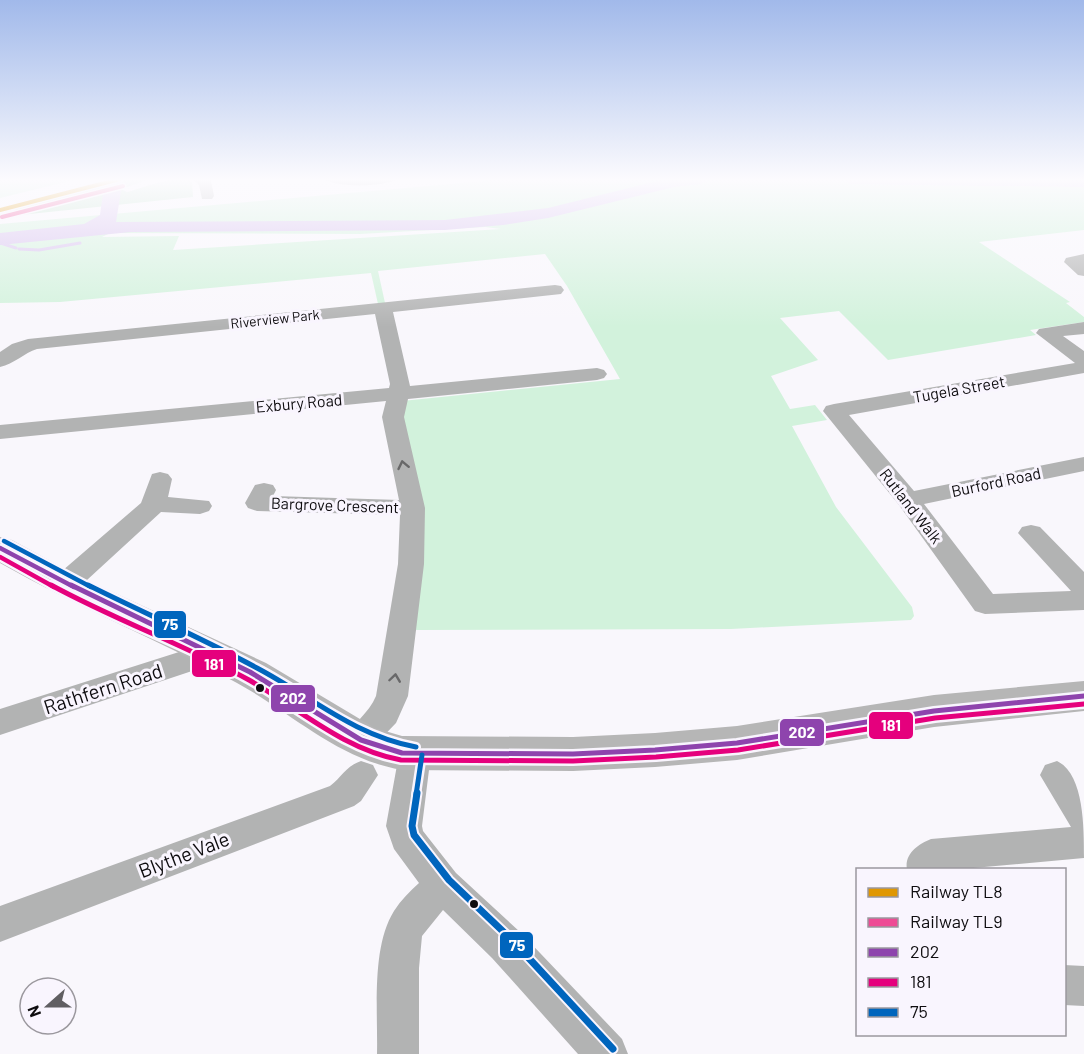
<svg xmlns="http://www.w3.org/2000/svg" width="1084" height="1054" font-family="Barlow,sans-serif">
	<rect width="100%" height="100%" fill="#f9f7fc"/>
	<!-- green -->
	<path fill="#d2f2dc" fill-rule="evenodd" d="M 0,179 L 78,179 L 0,198 Z
		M 506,179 L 1084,179 L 1084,230 L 979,242 L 1070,302 L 1066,303 L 1084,317 L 1084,322 L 1030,330 L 1036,335 L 888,360 L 839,311 L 780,318 L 818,360 L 771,376 L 790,409 L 815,405 L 827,420 L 792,426 L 836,507 L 912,607 L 914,616 L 911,620 L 731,629 L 414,630 L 400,420 L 402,401 L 620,379 L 567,286 L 545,254 L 378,271 L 385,303 L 378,304 L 371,273 L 60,302 L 0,303 L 0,224 ZM 485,227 L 501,229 L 173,250 L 179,236 L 102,237 L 110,233 L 360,234 Z"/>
	<!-- forest -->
	<path fill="#c0e2ca" d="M 130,179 L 150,179 L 121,189 L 127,192 C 142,188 179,173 192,182 L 193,197 L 20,215 L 15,209 Z"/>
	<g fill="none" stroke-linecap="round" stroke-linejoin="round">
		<!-- stream -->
		<path stroke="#d6c0ed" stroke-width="3" d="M 0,243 L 16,248
			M 19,249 L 39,250 L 80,243"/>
		<!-- river -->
		<path fill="#d6c0ed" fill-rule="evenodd" d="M 107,179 L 123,179 L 116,222 L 445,220 L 548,208 L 665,179 L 709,179 L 701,184 L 674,187 L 548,218 L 503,225 L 445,230 L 131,232 L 0,245 L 0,233 L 84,224 L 100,215 L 104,186 Z
			M 843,179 L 1084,179 L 1084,187 L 851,184 Z"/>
		<!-- minor -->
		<path fill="#b2b3b3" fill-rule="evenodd" d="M 192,179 L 211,180 L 214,196 L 212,199 L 202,199 L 199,185 Z
			M 325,179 L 396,179 C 387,187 334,188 325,179 Z
			M 1084,254 L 1084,276 L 1078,275 L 1064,262 L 1066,258 Z
			M 555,285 L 561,286 L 564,290 L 561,294 L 393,312 L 410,386 L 597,368 L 604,370 L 607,374 L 604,378 L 597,380 L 408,399 L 404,417 L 425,508 L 424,564 L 408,696 L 396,723 L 371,749 L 360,753 L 349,749 L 344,740 C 352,723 369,714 376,696 L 398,564 L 400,515 L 257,511 L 248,508 L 245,503 L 255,485 L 264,483 L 273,485 L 276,490 L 273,496 L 399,500 L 382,417 L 386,401 L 0,439 L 0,425 L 389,388 L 390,384 L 375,314 L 37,349 C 24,353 14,364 0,367 L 0,352 L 12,344 L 28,339 Z
			M 1084,322 L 1084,334 L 1063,336 L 1084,351 L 1084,373 L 849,415 L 914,491 L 1084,457 L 1084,471 L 924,504 L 993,594 L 1071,591 L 1018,533 L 1022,527 L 1031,525 L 1040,527 L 1084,572 L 1084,610 L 985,614 L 975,611 L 899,505 L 823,411 L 826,406 L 834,404 L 1075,363 L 1036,333 L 1039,329 Z
			M 160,472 L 168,474 L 172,479 L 168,497 L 209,501 L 212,506 L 209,511 L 200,514 L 161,512 L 75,591 L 65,593 L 55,591 L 51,584 L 55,577 L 141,503 L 152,474 Z
			M 202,639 L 212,642 L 217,650 L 212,658 L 201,668 L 0,735 L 0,709 L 179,652 L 192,642 Z
			M 415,741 L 427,745 L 431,754 L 422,826 L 423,831 L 456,873 L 520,932 L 622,1039 L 628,1054 L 578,1054 L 492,958 L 443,910 L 422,936 L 419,968 L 419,1054 L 377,1054 C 378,1011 371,948 394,911 C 401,900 410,891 419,883 L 394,849 L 386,826 L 399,754 L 403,745 Z
			M 361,761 L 373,765 L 378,775 L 361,801 L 354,806 L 0,942 L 0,906 L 330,786 C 342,777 346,766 361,761 Z
			M 1057,761 C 1084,774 1084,826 1084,858 L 951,870 L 907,870 C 904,854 918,844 931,839 L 1071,827 L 1040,775 L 1045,765 Z
			M 1064,965 L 1084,966 L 1084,1006 L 1064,1005 Z"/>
		<!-- major -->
		<path fill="#b6b6b6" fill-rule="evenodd" d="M 0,537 L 12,540 L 78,576 L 266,663 L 375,728 L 402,736 L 573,737 L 655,733 L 737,726 L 934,695 L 1084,681 L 1084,711 L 934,727 L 737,760 L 655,767 L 573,771 L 402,770 C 338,759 292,713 237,683 C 159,640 77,607 0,563 Z"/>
		<defs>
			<path id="bus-1-far1" d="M 0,548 L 74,587"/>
			<path id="bus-1" d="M 71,585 L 250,672 L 361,740 L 402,753 L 573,754 L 655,750 L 737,743 L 934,711 L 1084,696"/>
			<path id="bus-2-far1" d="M 0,557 L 54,587"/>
			<path id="bus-2" d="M 51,585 C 115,620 185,645 249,680 C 298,708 344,750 401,760 L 573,761 L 656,757 L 738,750 L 935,718 L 1084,704"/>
			<path id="bus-3-far2" d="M 4,541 L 91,587"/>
			<path id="bus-3-far1" d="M 88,585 C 144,613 202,638 257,668 C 312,697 353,735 416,747
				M 416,795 L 422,755"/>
			<path id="bus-3" d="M 417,793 L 412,826 L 414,835 L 449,880 L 512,940 L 613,1049"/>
		</defs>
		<!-- bus-1-far1 casing -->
		<use href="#bus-1-far1" stroke="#f9f5fe" stroke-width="9"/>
		<!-- bus-1 casing -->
		<use href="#bus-1" stroke="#f9f5fe" stroke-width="10"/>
		<!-- bus-2-far1 casing -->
		<use href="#bus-2-far1" stroke="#f9f5fe" stroke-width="9"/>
		<!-- bus-2 casing -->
		<use href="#bus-2" stroke="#f9f5fe" stroke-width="10"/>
		<!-- bus-3-far2 casing -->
		<use href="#bus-3-far2" stroke="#f9f5fe" stroke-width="9"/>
		<!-- bus-3-far1 casing -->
		<use href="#bus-3-far1" stroke="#f9f5fe" stroke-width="10"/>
		<!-- bus-3 casing -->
		<use href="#bus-3" stroke="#f9f5fe" stroke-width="11"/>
		<!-- bus-1-far1 -->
		<use href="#bus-1-far1" stroke="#8e44ad" stroke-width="4.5"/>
		<!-- bus-1 -->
		<use href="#bus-1" stroke="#8e44ad" stroke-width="5"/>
		<!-- bus-2-far1 -->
		<use href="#bus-2-far1" stroke="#e5007d" stroke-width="4.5"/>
		<!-- bus-2 -->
		<use href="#bus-2" stroke="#e5007d" stroke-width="5"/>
		<!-- bus-3-far2 -->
		<use href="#bus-3-far2" stroke="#0065bd" stroke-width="4.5"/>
		<!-- bus-3-far1 -->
		<use href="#bus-3-far1" stroke="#0065bd" stroke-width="5"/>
		<!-- bus-3 -->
		<use href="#bus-3" stroke="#0065bd" stroke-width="7"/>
		<defs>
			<path id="rail-1" d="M 0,210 L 120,179"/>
			<path id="rail-2" d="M 2,217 L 123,186"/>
		</defs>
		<!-- rail-1 casing -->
		<use href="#rail-1" stroke="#f9f5fe" stroke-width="7"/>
		<!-- rail-2 casing -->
		<use href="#rail-2" stroke="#f9f5fe" stroke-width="7"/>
		<!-- rail-1 -->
		<use href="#rail-1" stroke="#e09702" stroke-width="4"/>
		<!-- rail-2 -->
		<use href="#rail-2" stroke="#ee4b95" stroke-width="4"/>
	</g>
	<!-- one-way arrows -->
	<defs><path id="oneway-chevron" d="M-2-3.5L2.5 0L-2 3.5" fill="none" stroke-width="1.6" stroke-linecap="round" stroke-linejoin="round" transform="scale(1.5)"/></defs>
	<g stroke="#686869">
		<use href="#oneway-chevron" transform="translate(403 465) rotate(-102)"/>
		<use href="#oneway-chevron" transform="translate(395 678) rotate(-82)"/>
	</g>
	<!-- sky -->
	<linearGradient id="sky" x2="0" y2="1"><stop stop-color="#a1b9ea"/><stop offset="0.55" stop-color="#fcfbfe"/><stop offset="1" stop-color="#fcfbfe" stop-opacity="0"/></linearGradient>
	<rect width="1084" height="327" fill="url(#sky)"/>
	<!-- markers -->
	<g fill="#0e0c0f" stroke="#f9f5fe" stroke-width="2">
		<circle cx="260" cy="688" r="5"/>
		<circle cx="474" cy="904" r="5"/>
	</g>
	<g text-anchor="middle" stroke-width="6" stroke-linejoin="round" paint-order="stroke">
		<!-- far-street labels -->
		<g font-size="14" fill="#0e0c0f" stroke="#f9f5fe">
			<text transform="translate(275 319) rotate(-6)" y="5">Riverview Park</text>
		</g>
		<!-- street labels -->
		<g font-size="16" fill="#0e0c0f" stroke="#f9f5fe">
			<text transform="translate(959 389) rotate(-10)" y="6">Tugela Street</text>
			<text transform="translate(299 403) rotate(-5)" y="6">Exbury Road</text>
			<text transform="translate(996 482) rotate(-12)" y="6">Burford Road</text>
			<text transform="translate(335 505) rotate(2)" y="6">Bargrove Crescent</text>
			<text transform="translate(911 506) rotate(52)" y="6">Rutland Walk</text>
		</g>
		<!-- near-street labels -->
		<g font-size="20" fill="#0e0c0f" stroke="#f9f5fe">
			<text transform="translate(103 689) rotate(-18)" y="7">Rathfern Road</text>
			<text transform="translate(184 855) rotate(-21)" y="7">Blythe Vale</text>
		</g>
	</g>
	<g stroke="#f9f5fe" stroke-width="2">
		<rect x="153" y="610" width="34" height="29" rx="6" fill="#0065bd"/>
		<rect x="191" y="649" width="46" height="29" rx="6" fill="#e5007d"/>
		<rect x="270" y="684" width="46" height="29" rx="6" fill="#8e44ad"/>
		<rect x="868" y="711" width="46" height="29" rx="6" fill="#e5007d"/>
		<rect x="779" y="718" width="46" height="29" rx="6" fill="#8e44ad"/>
		<rect x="499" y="931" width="35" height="28" rx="6" fill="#0065bd"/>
	</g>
	<g font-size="16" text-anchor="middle" font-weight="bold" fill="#fff">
		<text x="170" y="630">75</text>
		<text x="214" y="670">181</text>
		<text x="293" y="704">202</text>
		<text x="891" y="731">181</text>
		<text x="802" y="738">202</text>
		<text x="517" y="951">75</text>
	</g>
	<!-- legend -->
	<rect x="856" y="868" width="210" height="168" fill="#f9f5fe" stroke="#9b989e" stroke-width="1.5"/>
	<rect x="868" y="888" width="30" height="9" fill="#e09702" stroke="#9b989e" stroke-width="1.5"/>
	<text x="910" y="898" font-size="18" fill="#0e0c0f">Railway TL8</text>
	<rect x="868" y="918" width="30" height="9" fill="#ee4b95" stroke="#9b989e" stroke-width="1.5"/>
	<text x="910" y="928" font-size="18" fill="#0e0c0f">Railway TL9</text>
	<rect x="868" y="948" width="30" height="9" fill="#8e44ad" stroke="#9b989e" stroke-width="1.5"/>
	<text x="910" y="958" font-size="18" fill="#0e0c0f">202</text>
	<rect x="868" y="978" width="30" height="9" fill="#e5007d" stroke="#9b989e" stroke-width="1.5"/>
	<text x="910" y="988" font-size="18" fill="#0e0c0f">181</text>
	<rect x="868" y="1008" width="30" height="9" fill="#0065bd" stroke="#9b989e" stroke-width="1.5"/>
	<text x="910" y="1018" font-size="18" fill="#0e0c0f">75</text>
	<!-- north arrow -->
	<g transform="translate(48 1006) rotate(249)"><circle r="28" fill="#f9f5fe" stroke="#9b989e" stroke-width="1.5"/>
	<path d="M0-4.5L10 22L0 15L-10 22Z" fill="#605e62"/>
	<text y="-9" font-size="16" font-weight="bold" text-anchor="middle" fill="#0e0c0f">N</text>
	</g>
</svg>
